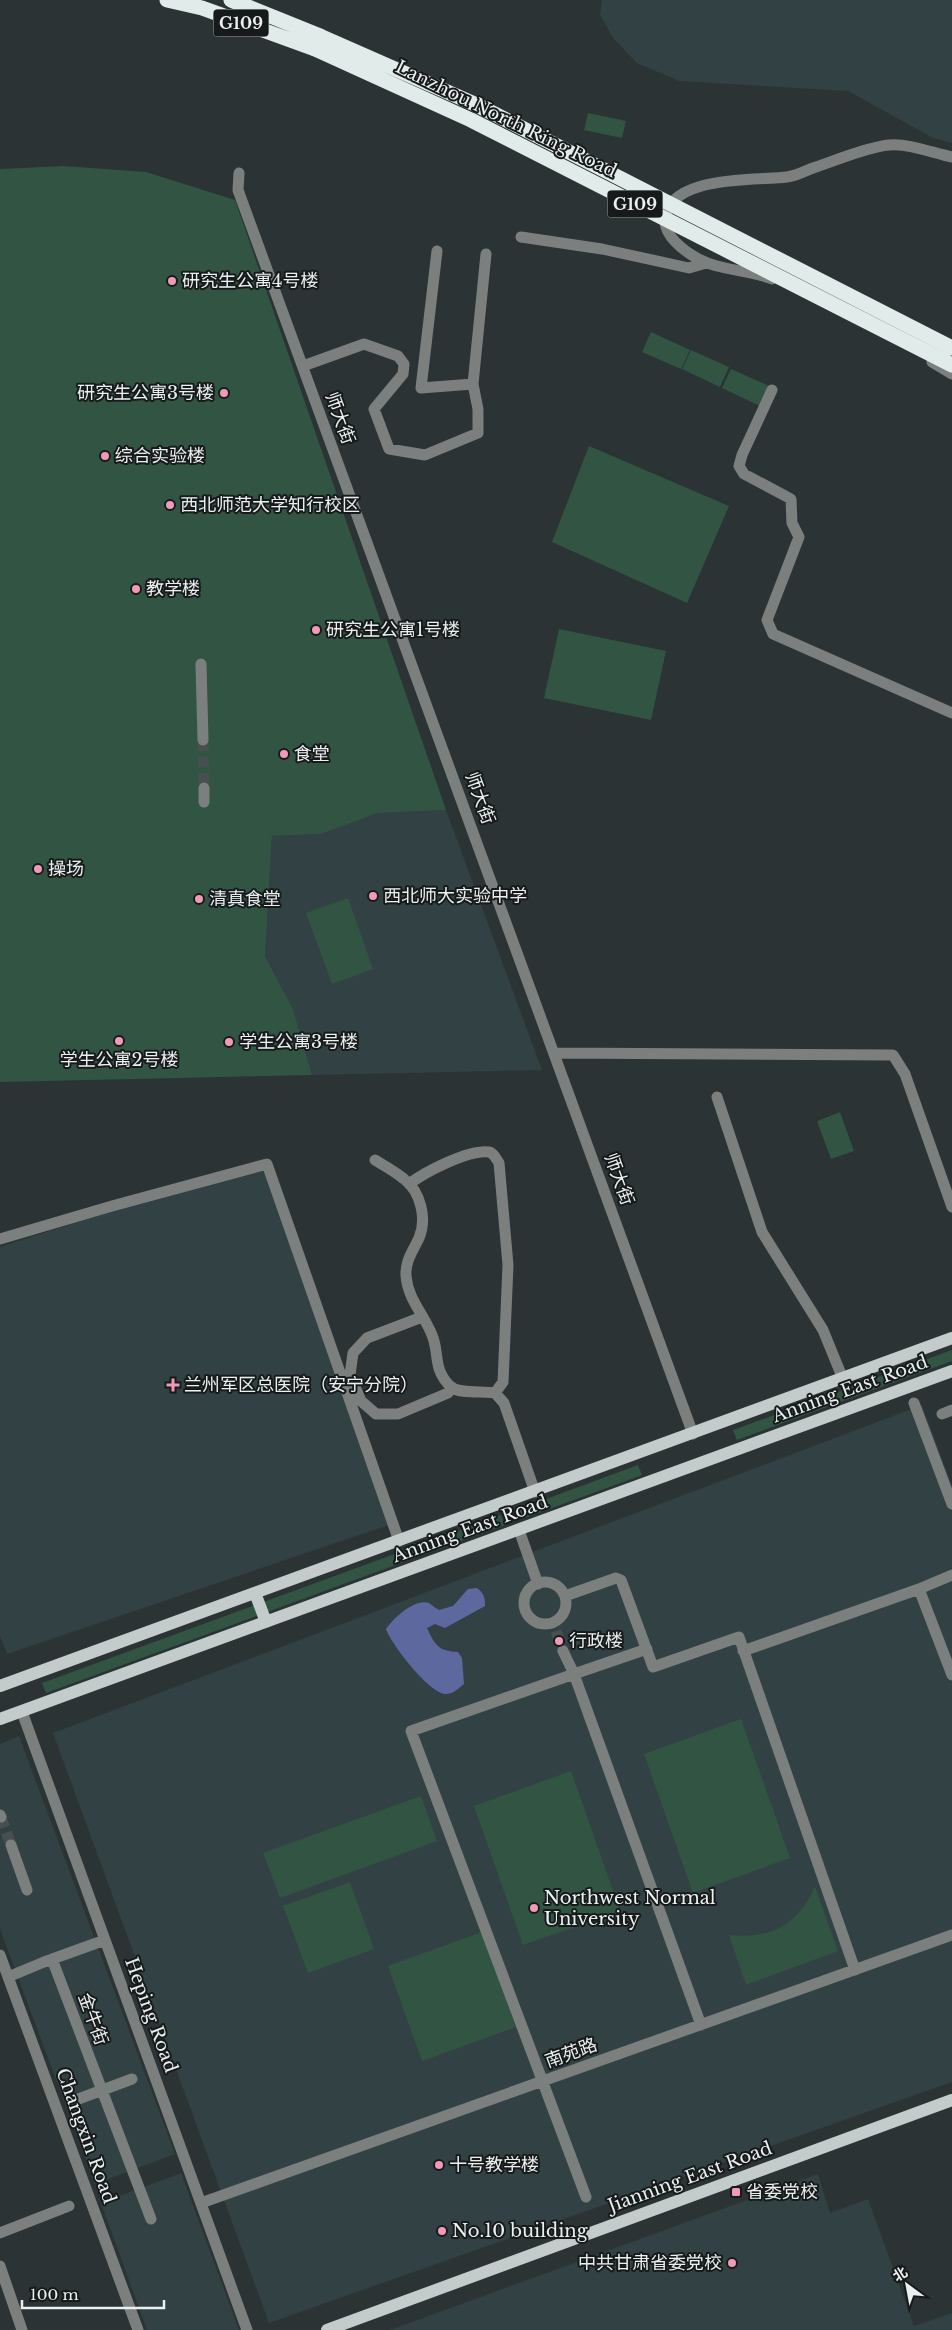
<svg xmlns="http://www.w3.org/2000/svg" width="952" height="2330" font-family="'Libre Baskerville','Noto Sans SC',serif">
	<rect width="100%" height="100%" fill="#2b3335"/>
	<!-- built -->
	<path fill="#324144" d="M 602,0 L 952,0 L 952,143 L 933,138 L 848,91 L 679,81 L 637,63 L 614,39 L 600,15 Z
		M 446,810 L 542,1070 L 312,1075 L 293,1009 L 265,956 L 272,836 L 321,834 L 378,813 Z
		M 268,1160 L 392,1524 L 7,1654 L 0,1636 L 0,1247 Z
		M 922,1405 L 952,1486 L 952,2082 L 269,2323 L 53,1733 Z
		M 19,1736 L 175,2154 L 95,2184 L 0,1929 L 0,1744 Z
		M 181,2173 L 239,2330 L 147,2330 L 101,2203 Z
		M 818,2174 L 830,2213 L 868,2199 L 914,2326 L 952,2313 L 952,2330 L 390,2330 Z"/>
	<!-- green -->
	<path fill="#315542" d="M 588,113 L 626,121 L 622,138 L 584,130 Z
		M 64,166 L 146,172 L 235,200 L 446,810 L 378,813 L 321,834 L 272,836 L 265,956 L 293,1009 L 312,1075 L 0,1082 L 0,169 Z
		M 651,332 L 690,350 L 681,369 L 642,352 Z
		M 691,350 L 729,367 L 720,387 L 682,369 Z
		M 731,369 L 769,386 L 760,406 L 722,388 Z
		M 589,446 L 729,506 L 687,603 L 552,542 Z
		M 559,629 L 666,651 L 651,720 L 544,698 Z
		M 348,898 L 373,969 L 332,984 L 306,913 Z
		M 840,1112 L 854,1151 L 831,1159 L 817,1121 Z
		M 952,1350 L 952,1361 L 737,1440 L 733,1430 Z
		M 638,1465 L 642,1475 L 522,1519 L 519,1509 Z
		M 501,1515 L 505,1525 L 46,1693 L 42,1683 Z
		M 741,1719 L 790,1858 L 693,1893 L 644,1754 Z
		M 571,1771 L 620,1911 L 523,1945 L 474,1806 Z
		M 421,1796 L 437,1841 L 280,1898 L 263,1853 Z
		M 350,1882 L 374,1949 L 308,1973 L 283,1906 Z
		M 815,1887 L 838,1951 L 746,1985 L 729,1935 C 772,1939 796,1926 815,1887 Z
		M 482,1932 L 516,2027 L 422,2061 L 388,1966 Z"/>
	<!-- water -->
	<path fill="#5c689e" d="M 477,1588 C 484,1593 485,1598 485,1606 L 445,1628 L 435,1624 L 427,1628 C 435,1645 438,1651 458,1652 L 462,1658 L 464,1684 C 459,1688 453,1694 447,1694 C 431,1696 391,1644 386,1629 C 393,1619 414,1598 429,1603 C 432,1605 435,1608 439,1610 L 453,1606 L 468,1589 Z"/>
	<g fill="none" stroke-linecap="round" stroke-linejoin="round">
		<!-- minor-tunnel -->
		<path stroke="#484f51" stroke-width="11" stroke-dasharray="11 5.5" stroke-linecap="butt" d="M 203,740 L 204,788
			M 556,1631 L 563,1651
			M 1,1817 L 11,1845"/>
		<!-- minor -->
		<path stroke="#7b7f7e" stroke-width="11" d="M 239,173 L 238,190 L 693,1434
			M 521,237 L 602,249 L 689,268 L 706,263
			M 437,251 L 421,388 L 473,384
			M 772,279 C 747,269 718,271 695,257 C 683,250 665,236 665,221 C 667,174 757,181 787,177 C 796,176 805,171 813,168 C 834,161 867,147 889,145 C 908,143 933,153 952,157
			M 932,362 L 952,374
			M 303,366 L 364,344 L 398,356 L 404,364 L 403,374 L 374,409 L 389,449 L 425,455 L 478,433 L 478,409 L 473,384 L 486,254
			M 772,390 L 742,455 L 739,466 L 744,474 L 791,499 L 792,523 L 799,537 L 767,620 L 773,634 L 952,713
			M 201,664 L 203,740
			M 204,788 L 204,802
			M 555,1053 L 893,1055 L 905,1074 L 952,1207
			M 717,1097 L 762,1232 L 823,1330 L 843,1379
			M 375,1160 C 385,1166 396,1172 404,1179 C 421,1192 427,1219 419,1238 C 413,1251 405,1261 406,1276 C 408,1300 424,1314 432,1335 C 440,1354 432,1369 451,1387 C 459,1394 484,1391 495,1393 L 504,1403 L 535,1492
			M 409,1184 C 425,1172 469,1149 489,1152 C 494,1153 496,1159 499,1163 L 508,1265 L 503,1382 L 495,1393
			M 0,1239 L 112,1206 L 267,1164 L 399,1541
			M 422,1317 L 367,1338 L 353,1353 L 350,1375 L 361,1401 L 376,1414 L 398,1414 L 448,1393 L 452,1387
			M 914,1403 L 952,1504
			M 942,1414 L 952,1410
			M 519,1530 L 538,1584
			M524 1603a21 21 0 1 1 42 0a21 21 0 1 1-42 0Z
			M 919,1589 L 952,1675
			M 565,1596 L 616,1578 L 621,1580 L 653,1667 L 739,1637 L 855,1970
			M 563,1651 L 574,1674 L 647,1649
			M 743,1651 L 919,1589 L 952,1575
			M 22,1712 L 247,2330
			M 0,1815 L 1,1817
			M 11,1845 L 27,1890
			M 0,1955 L 138,2330
			M 52,1959 L 151,2219
			M 8,1977 L 44,1962 L 105,1940
			M 73,2101 L 132,2079
			M 586,2197 L 411,1731 L 574,1674 L 701,2025
			M 201,2203 L 952,1935
			M 0,2233 L 69,2206
			M 0,2266 L 22,2330"/>
		<!-- major -->
		<path stroke="#c4cccb" stroke-width="12" d="M 255,1593 L 266,1622
			M 0,1686 L 952,1338
			M 0,1719 L 952,1371
			M 327,2330 L 952,2100"/>
		<!-- highway -->
		<path stroke="#e1ebe9" stroke-width="15" d="M 167,0 L 202,8 L 315,49
			M 231,0 L 320,36"/>
		<!-- highway-bridge -->
		<path stroke="#e1ebe9" stroke-width="15" d="M 320,36 L 477,105 L 952,348
			M 315,49 L 471,120 L 952,365"/>
	</g>
	<!-- markers -->
	<g fill="#f09ab7" stroke="#171a1b" stroke-width="2">
		<circle cx="172" cy="281" r="5"/>
		<circle cx="224" cy="393" r="5"/>
		<circle cx="105" cy="456" r="5"/>
		<circle cx="170" cy="505" r="5"/>
		<circle cx="136" cy="589" r="5"/>
		<circle cx="316" cy="630" r="5"/>
		<circle cx="284" cy="754" r="5"/>
		<circle cx="38" cy="869" r="5"/>
		<circle cx="373" cy="896" r="5"/>
		<circle cx="199" cy="899" r="5"/>
		<circle cx="119" cy="1041" r="5"/>
		<circle cx="229" cy="1042" r="5"/>
		<path d="M170.5 1377.5h5v5h5v5h-5v5h-5v-5h-5v-5h5z"/>
		<circle cx="559" cy="1641" r="5"/>
		<circle cx="534" cy="1908" r="5"/>
		<circle cx="439" cy="2165" r="5"/>
		<rect x="731" y="2187" width="10" height="10" rx="2.5"/>
		<circle cx="442" cy="2231" r="5"/>
		<circle cx="732" cy="2263" r="5"/>
	</g>
	<g text-anchor="middle" stroke-width="4" stroke-linejoin="round" paint-order="stroke">
		<!-- shield labels -->
		<g fill="#171a1b" stroke="#abafb0" stroke-width="1">
			<rect x="213.5" y="9.5" width="55" height="27" rx="4"/>
			<rect x="607.5" y="190.5" width="55" height="27" rx="4"/>
		</g>
		<g font-size="16" font-weight="bold" fill="#eaeff0">
			<text x="241" y="29">G109</text>
			<text x="635" y="210">G109</text>
		</g>
		<!-- street labels -->
		<g font-size="18" fill="#eaeff0" stroke="#171a1b">
			<text transform="translate(506 119) rotate(26)" y="6">Lanzhou North Ring Road</text>
			<text transform="translate(340 418) rotate(70)" y="6">师大街</text>
			<text transform="translate(480 798) rotate(70)" y="6">师大街</text>
			<text transform="translate(619 1179) rotate(70)" y="6">师大街</text>
			<text transform="translate(850 1389) rotate(-20)" y="6">Anning East Road</text>
			<text transform="translate(470 1529) rotate(-20)" y="6">Anning East Road</text>
			<text transform="translate(151 2015) rotate(70)" y="6">Heping Road</text>
			<text transform="translate(93 2019) rotate(70)" y="6">金牛街</text>
			<text transform="translate(571 2053) rotate(-20)" y="6">南苑路</text>
			<text transform="translate(86 2136) rotate(70)" y="6">Changxin Road</text>
			<text transform="translate(690 2177) rotate(-20)" y="6">Jianning East Road</text>
		</g>
		<!-- poi labels -->
		<g font-size="18" fill="#eaeff0" stroke="#171a1b" text-anchor="start">
			<text x="182" y="287">研究生公寓4号楼</text>
			<text x="214" y="399" text-anchor="end">研究生公寓3号楼</text>
			<text x="115" y="462">综合实验楼</text>
			<text x="180" y="511">西北师范大学知行校区</text>
			<text x="146" y="595">教学楼</text>
			<text x="326" y="636">研究生公寓1号楼</text>
			<text x="294" y="760">食堂</text>
			<text x="48" y="875">操场</text>
			<text x="383" y="902">西北师大实验中学</text>
			<text x="209" y="905">清真食堂</text>
			<text x="239" y="1048">学生公寓3号楼</text>
			<text x="119" y="1066" text-anchor="middle">学生公寓2号楼</text>
			<text x="184" y="1391">兰州军区总医院（安宁分院）</text>
			<text x="569" y="1647">行政楼</text>
			<text x="544" y="1904">Northwest Normal<tspan x="544" dy="21">University</tspan></text>
			<text x="449" y="2171">十号教学楼</text>
			<text x="746" y="2198">省委党校</text>
			<text x="452" y="2237">No.10 building</text>
			<text x="722" y="2269" text-anchor="end">中共甘肃省委党校</text>
		</g>
	</g>
	<!-- north arrow -->
	<g transform="translate(907 2285) rotate(328)" stroke="#171a1b" stroke-width="4" paint-order="stroke">
	<path d="M0-4L9 19L0 12L-9 19Z" fill="#eaeff0"/>
	<text y="-8" font-size="14" font-weight="bold" text-anchor="middle" fill="#eaeff0">北</text>
	</g>
	<!-- scale -->
	<path d="M22 2300v8h142v-8" fill="none" stroke="#eaeff0" stroke-width="2.5"/>
	<text x="30" y="2300" font-size="15" fill="#eaeff0" stroke="#171a1b" stroke-width="4" paint-order="stroke">100 m</text>
</svg>
